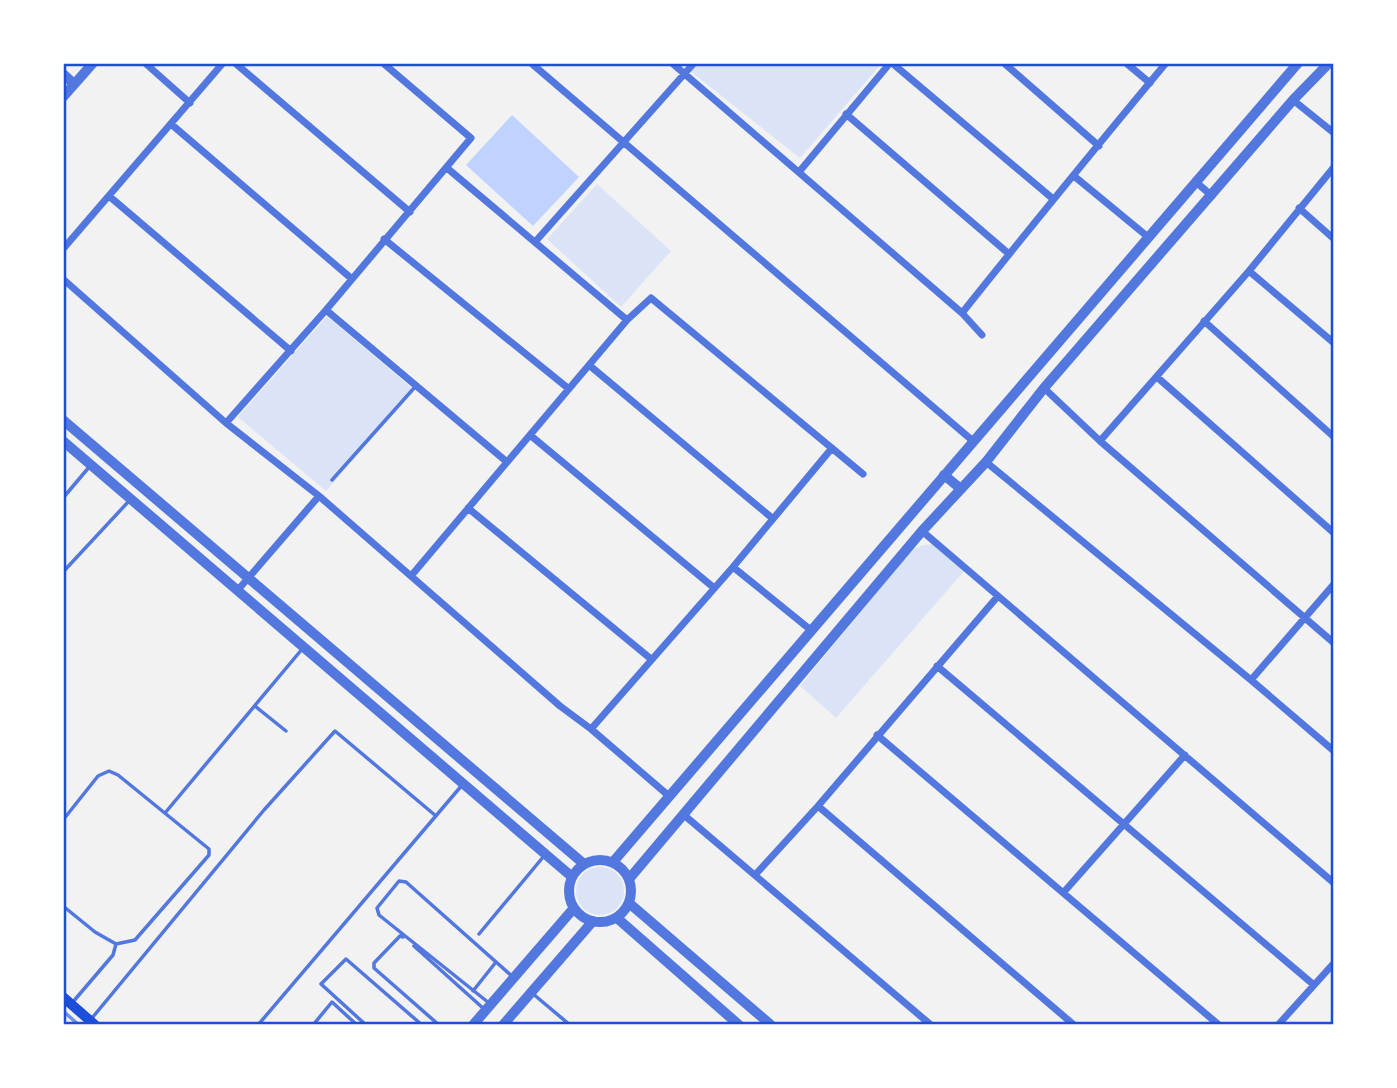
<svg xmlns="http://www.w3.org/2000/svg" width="1397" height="1088" font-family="Lato,sans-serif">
	<rect width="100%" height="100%" fill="#f2f2f2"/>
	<!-- green -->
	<path fill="#dbe4f7" d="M 697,63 L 882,63 L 800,158 L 690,71 Z
		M 597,184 L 671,251 L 621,307 L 547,239 Z
		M 327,316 L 414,390 L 326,491 L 238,417 Z
		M 938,544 L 966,569 L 836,718 L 800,686 L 911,550 L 924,545 Z
		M576 891a24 24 0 1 1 48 0a24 24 0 1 1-48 0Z"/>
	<!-- water -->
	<path fill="#bfd3fe" d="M 512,115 L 579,177 L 533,226 L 466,165 Z"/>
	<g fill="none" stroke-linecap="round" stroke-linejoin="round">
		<!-- service -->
		<path stroke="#5277de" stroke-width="3.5" d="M 332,480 L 415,387
			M 63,498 L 90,466
			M 63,572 L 129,501
			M 255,706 L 286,731
			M 165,813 L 303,648
			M 63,820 L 98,776 L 109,771 L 118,775 L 209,849 L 209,855 L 135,940 L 116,944 L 95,932 L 63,906
			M 479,934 L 544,856
			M 403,937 L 400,936 L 374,963 L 374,968 L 439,1025
			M 414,946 L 484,1009
			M 473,991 L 496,962
			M 532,993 L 570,1025
			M 72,1003 L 113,955 L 116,944
			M 489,1003 L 379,915 L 377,908 L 399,881 L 406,882 L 514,978
			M 92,1018 L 264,810 L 335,731 L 436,816
			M 258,1025 L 463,784
			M 313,1025 L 332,1002 L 357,1025
			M 366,1025 L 321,984 L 346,959 L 422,1025"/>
		<!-- minor -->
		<path stroke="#5277de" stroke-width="7" d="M 145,63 L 190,103
			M 235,63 L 410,212
			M 531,63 L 973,441
			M 672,63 L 962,313 L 982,335
			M 892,63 L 1052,198
			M 1004,63 L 1099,146
			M 1126,63 L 1150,83
			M 1293,100 L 1334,133
			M 846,114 L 1009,254
			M 171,124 L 352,279
			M 447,168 L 627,320
			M 799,172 L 890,63
			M 1074,176 L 1148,237
			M 1196,182 L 1212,196
			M 109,196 L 291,351
			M 1299,208 L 1334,239
			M 384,239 L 569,389
			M 535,242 L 694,63
			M 63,249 L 223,63
			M 1249,271 L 1334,343
			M 63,279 L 226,423 L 319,496 L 560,706 L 591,729 L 669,796
			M 326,310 L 507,462
			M 962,313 C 1029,229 1097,146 1166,63
			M 1204,321 L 1334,437
			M 589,365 L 772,518
			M 1157,377 L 1334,533
			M 1044,388 L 1100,441 L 1334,643
			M 226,423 L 326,310 L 471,138 L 383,63
			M 530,435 L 713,587
			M 1100,441 L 1249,271 L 1334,167
			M 986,462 L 1251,680 L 1334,751
			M 468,508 L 651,659
			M 922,531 L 1334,883
			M 733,567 L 812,631
			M 411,576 L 627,320 L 651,298 L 863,474
			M 237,591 L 319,496
			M 937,666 L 1314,985
			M 1251,680 L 1334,584
			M 591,729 L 733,567 L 832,448
			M 877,735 L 1219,1025
			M 818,806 L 1074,1025
			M 684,815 L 931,1025
			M 755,875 L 818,806 L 998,596
			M 1063,893 L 1185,755
			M 1278,1025 L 1334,963"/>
		<!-- tertiary -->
		<path stroke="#5277de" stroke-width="10" d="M 63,74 L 74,84
			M 63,97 L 93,63
			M 63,420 L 584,864
			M 63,441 L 571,876
			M 944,475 L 961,489
			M569 891a31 31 0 1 1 62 0a31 31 0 1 1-62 0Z
			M 613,862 L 1298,63
			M 629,879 L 922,531 L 986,462 L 1044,388 L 1293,100 L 1329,63
			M 629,903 L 771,1025
			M 617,918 L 739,1025
			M 473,1025 L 574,908
			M 503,1025 L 593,921"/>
		<!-- secondary -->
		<path stroke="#1d4ed8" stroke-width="10" d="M 63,997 L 95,1025"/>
		<!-- rail -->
		<path stroke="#7290e2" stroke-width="3.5" d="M 63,1011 L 79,1025"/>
	</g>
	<!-- border -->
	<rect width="1397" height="1088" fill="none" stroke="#ffffff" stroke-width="130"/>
	<rect x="65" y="65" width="1267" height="958" fill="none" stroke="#1d4ed8" stroke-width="2.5"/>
</svg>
